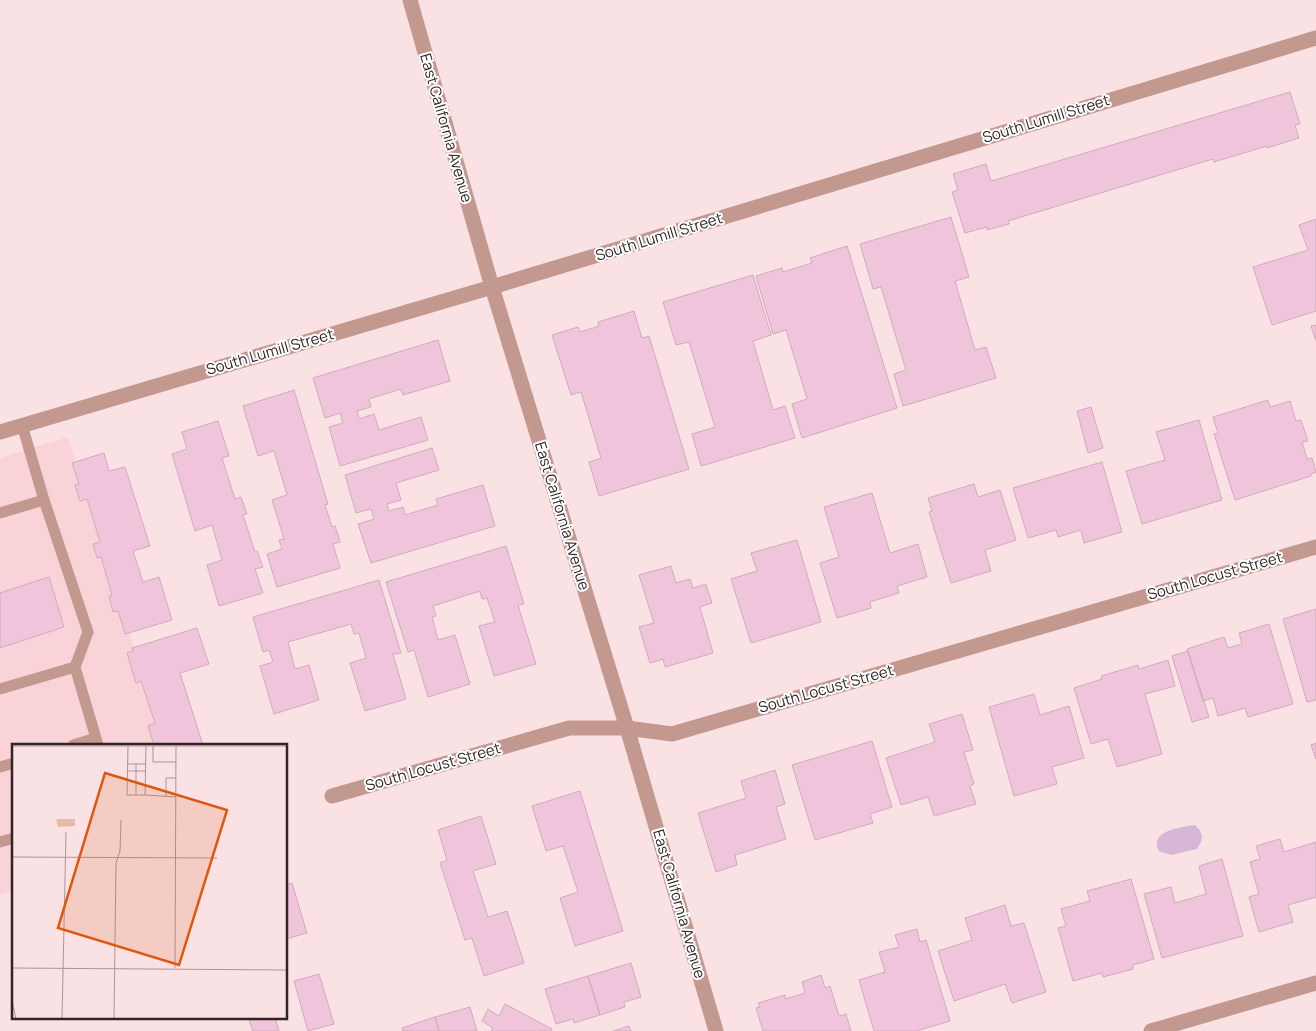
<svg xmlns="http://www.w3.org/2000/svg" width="1316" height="1031" font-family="Manrope,sans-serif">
	<rect width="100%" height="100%" fill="#fae1e4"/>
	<!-- built -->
	<path fill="#fad3d8" d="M 68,437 L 164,745 L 14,745 L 14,890 L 0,895 L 0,458 Z"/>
	<!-- water -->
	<path fill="#d7b7d8" d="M 1195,825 C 1204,834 1204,838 1197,849 L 1171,855 L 1159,851 C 1148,831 1181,827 1195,825 Z"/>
	<!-- building -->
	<path fill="#f0c4da" stroke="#cfacbd" d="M 1290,92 L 1300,124 L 1295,125 L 1299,138 L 1267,148 L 1267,146 L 1214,162 L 1213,159 L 1008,221 L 1009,224 L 987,230 L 987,227 L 965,233 L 952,192 L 958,190 L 953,174 L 986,164 L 991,181 Z
		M 951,217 L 969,277 L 955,281 L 975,350 L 986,347 L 996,378 L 903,406 L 894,374 L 906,370 L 881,287 L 873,289 L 860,244 Z
		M 1316,219 L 1316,311 L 1272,325 L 1253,267 L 1308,250 L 1299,225 Z
		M 847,246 L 897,408 L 802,438 L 792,404 L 807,399 L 786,330 L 773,334 L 756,276 L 782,268 L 783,272 L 812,263 L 810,258 Z
		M 753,275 L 771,335 L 753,341 L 773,410 L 785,406 L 795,438 L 701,466 L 692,434 L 715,427 L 689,342 L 676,345 L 663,302 Z
		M 634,311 L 642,338 L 649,336 L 689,469 L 599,496 L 589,462 L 601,458 L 581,392 L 571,395 L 552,335 L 578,327 L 580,332 L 599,326 L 598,322 Z
		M 1316,325 L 1316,341 L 1311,326 Z
		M 438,340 L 450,381 L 403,395 L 401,389 L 369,399 L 371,407 L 357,411 L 359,419 L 374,414 L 379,430 L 421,417 L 428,440 L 340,466 L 329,427 L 343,423 L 340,413 L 325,418 L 313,378 Z
		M 294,390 L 328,504 L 325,505 L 332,527 L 335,526 L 340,542 L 333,544 L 340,568 L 277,587 L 267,554 L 282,549 L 279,540 L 284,539 L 272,500 L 287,495 L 274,451 L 258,456 L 243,406 Z
		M 1268,400 L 1270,407 L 1290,401 L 1296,421 L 1301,420 L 1308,441 L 1302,442 L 1307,459 L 1312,458 L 1316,472 L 1311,474 L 1311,476 L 1235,500 L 1214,434 L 1218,433 L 1213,417 Z
		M 1091,407 L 1103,448 L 1088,453 L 1077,411 Z
		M 1199,420 L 1222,500 L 1142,524 L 1126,471 L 1165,460 L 1156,432 Z
		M 218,421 L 229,456 L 222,458 L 235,499 L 241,497 L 247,514 L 243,515 L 255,552 L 257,551 L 263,567 L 255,569 L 263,593 L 219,606 L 207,565 L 222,560 L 212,525 L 195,531 L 172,454 L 187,449 L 182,432 Z
		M 432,448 L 439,470 L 396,483 L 401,500 L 387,504 L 389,511 L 403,507 L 405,515 L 438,505 L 436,499 L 483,485 L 495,526 L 371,563 L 358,524 L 374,519 L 371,509 L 356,513 L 345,475 Z
		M 104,453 L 109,471 L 125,467 L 150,546 L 133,551 L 143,582 L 159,577 L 172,620 L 125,634 L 118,611 L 113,612 L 109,596 L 112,595 L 101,557 L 97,558 L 93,544 L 100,542 L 87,499 L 80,501 L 75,485 L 79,484 L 72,463 Z
		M 1102,462 L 1122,532 L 1084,543 L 1081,530 L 1058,537 L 1056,530 L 1028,538 L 1013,488 Z
		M 974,484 L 978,497 L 1000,490 L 1016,540 L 985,550 L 991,571 L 951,583 L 929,512 L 932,511 L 928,498 Z
		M 872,493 L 890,553 L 918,544 L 927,577 L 897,586 L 899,593 L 870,602 L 871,608 L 837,618 L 820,563 L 839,557 L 824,507 Z
		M 797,540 L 821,622 L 751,643 L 731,579 L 757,571 L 751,553 Z
		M 506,546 L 524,604 L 518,605 L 536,664 L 494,676 L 479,626 L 495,622 L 487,598 L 482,599 L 480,591 L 433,606 L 436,616 L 432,617 L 438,640 L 455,635 L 470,684 L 428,697 L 414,650 L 408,652 L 386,582 Z
		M 671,566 L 676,583 L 690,579 L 693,588 L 706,584 L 712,603 L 700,607 L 713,653 L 665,667 L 663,659 L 650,663 L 639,627 L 654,623 L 639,575 Z
		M 49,577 L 64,627 L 0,648 L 0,593 Z
		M 379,580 L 401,653 L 393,654 L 406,699 L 365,711 L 350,663 L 366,658 L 359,633 L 354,634 L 351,624 L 288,642 L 295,669 L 309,665 L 319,700 L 274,714 L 260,666 L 273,662 L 269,650 L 263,652 L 253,617 Z
		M 1316,609 L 1316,700 L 1307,702 L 1283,619 Z
		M 1269,624 L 1293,704 L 1248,717 L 1245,708 L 1218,716 L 1213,698 L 1203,701 L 1187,649 L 1224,637 L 1228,648 L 1242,644 L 1239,633 Z
		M 197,628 L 209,664 L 180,673 L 203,745 L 154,745 L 148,726 L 155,723 L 141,681 L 136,683 L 127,653 L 133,651 L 132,648 Z
		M 1188,651 L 1209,717 L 1192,722 L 1172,656 Z
		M 1168,660 L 1175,686 L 1145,694 L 1162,754 L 1117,767 L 1108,739 L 1091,744 L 1074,688 L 1102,679 L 1101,676 L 1138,665 L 1139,669 Z
		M 1034,694 L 1040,715 L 1069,706 L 1084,758 L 1052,767 L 1057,784 L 1014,796 L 989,707 Z
		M 962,714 L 973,750 L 964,752 L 974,784 L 970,786 L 976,804 L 934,816 L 928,797 L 901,805 L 886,758 L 935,742 L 929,724 Z
		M 872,741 L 892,807 L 870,814 L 873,823 L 815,840 L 792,765 Z
		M 1316,743 L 1316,759 L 1311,745 Z
		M 775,770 L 785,804 L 776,807 L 786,839 L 735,855 L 737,865 L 716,872 L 698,813 L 746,798 L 741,781 Z
		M 580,791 L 623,931 L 575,946 L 560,898 L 578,892 L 563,846 L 546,851 L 532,806 Z
		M 481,816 L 496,864 L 473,871 L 488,917 L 507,911 L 524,963 L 484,976 L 472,938 L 465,940 L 440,863 L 447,860 L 438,830 Z
		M 1280,839 L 1284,852 L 1316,842 L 1316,897 L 1288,905 L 1293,922 L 1259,932 L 1249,897 L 1259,894 L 1250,862 L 1260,859 L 1256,846 Z
		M 1222,859 L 1243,936 L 1162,958 L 1144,894 L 1171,887 L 1175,903 L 1206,894 L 1199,866 Z
		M 1131,879 L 1154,959 L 1133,965 L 1133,969 L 1103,977 L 1102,973 L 1073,981 L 1058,928 L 1066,926 L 1061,909 L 1090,901 L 1087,891 Z
		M 292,883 L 307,933 L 286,939 L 286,885 Z
		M 1005,905 L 1011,926 L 1024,923 L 1046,992 L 1012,1003 L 1005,984 L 954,1001 L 938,951 L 972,940 L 965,918 Z
		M 917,929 L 920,942 L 926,940 L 950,1021 L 916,1031 L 874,1031 L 859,980 L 885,972 L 879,952 L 899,947 L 895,935 Z
		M 631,963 L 641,997 L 624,1002 L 625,1007 L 600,1015 L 588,976 Z
		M 319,974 L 334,1024 L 308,1031 L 294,981 Z
		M 821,975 L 825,988 L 830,986 L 839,1016 L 846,1014 L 851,1031 L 763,1031 L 756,1008 L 760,1007 L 758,1003 L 785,995 L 785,999 L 805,993 L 802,982 Z
		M 588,976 L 600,1015 L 574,1023 L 573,1019 L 556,1024 L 545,989 Z
		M 505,1004 L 552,1029 L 551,1031 L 491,1031 L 493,1028 L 482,1021 L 488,1009 L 499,1016 Z
		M 470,1007 L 477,1031 L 439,1031 L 435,1017 Z
		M 248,1017 L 275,1017 L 279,1031 L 253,1031 Z
		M 435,1017 L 439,1031 L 403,1031 L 402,1028 Z
		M 629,1026 L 631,1031 L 613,1031 Z"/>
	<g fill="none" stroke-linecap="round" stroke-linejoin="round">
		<!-- lane -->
		<path stroke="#c2988f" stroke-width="11" d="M 22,425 L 44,500 L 88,632 L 75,667
			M 0,513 L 44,500
			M 0,689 L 75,667 L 98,745
			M 73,745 L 96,738
			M 0,767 L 14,763
			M 0,842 L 14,838"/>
		<!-- street -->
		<path stroke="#c2988f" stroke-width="15" d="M 410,0 L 492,287 L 627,728 L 716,1031
			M 0,432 L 492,287 L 1316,38
			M 332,796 L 569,728 L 627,728 L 672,734 L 1316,547
			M 1151,1031 L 1316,983"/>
	</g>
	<g text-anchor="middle" stroke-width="4" stroke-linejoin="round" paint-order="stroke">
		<!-- street labels -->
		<g font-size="15" fill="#322325" stroke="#fff">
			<text transform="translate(1046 119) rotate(-17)" y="5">South Lumill Street</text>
			<text transform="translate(446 128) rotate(74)" y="5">East California Avenue</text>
			<text transform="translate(659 237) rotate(-17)" y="5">South Lumill Street</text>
			<text transform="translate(270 352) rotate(-16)" y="5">South Lumill Street</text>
			<text transform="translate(562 516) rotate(73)" y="5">East California Avenue</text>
			<text transform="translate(1215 576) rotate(-16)" y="5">South Locust Street</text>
			<text transform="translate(826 689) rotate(-16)" y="5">South Locust Street</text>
			<text transform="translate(433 767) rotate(-16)" y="5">South Locust Street</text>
			<text transform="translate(679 904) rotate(74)" y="5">East California Avenue</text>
		</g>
	</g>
	<!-- overview -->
	<g transform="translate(12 744)">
		<rect width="275" height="275" fill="#fae1e4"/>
		<path d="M 44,75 L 63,75 L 63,82 L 46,83 Z" fill="#e2bea8"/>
		<path fill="none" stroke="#aa9598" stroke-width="1" d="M 0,2 L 275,2M 116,2 L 115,51 L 133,51 L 134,2M 141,2 L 141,18 L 164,18M 115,20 L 134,20M 115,27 L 134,27M 124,51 L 124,20M 133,51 L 164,53M 154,53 L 154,34 L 164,34M 0,113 L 205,114M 0,224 L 275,226M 163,224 L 164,2M 0,257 L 4,275M 50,274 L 54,88M 102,275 L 104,119 L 108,107 L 109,76"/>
		<path fill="#df560d" fill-opacity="0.15" stroke="#df560d" stroke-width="2.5" d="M 93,29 L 215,66 L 167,221 L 46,184 Z"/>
		<rect width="275" height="275" fill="none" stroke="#322325" stroke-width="2.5"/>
	</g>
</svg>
